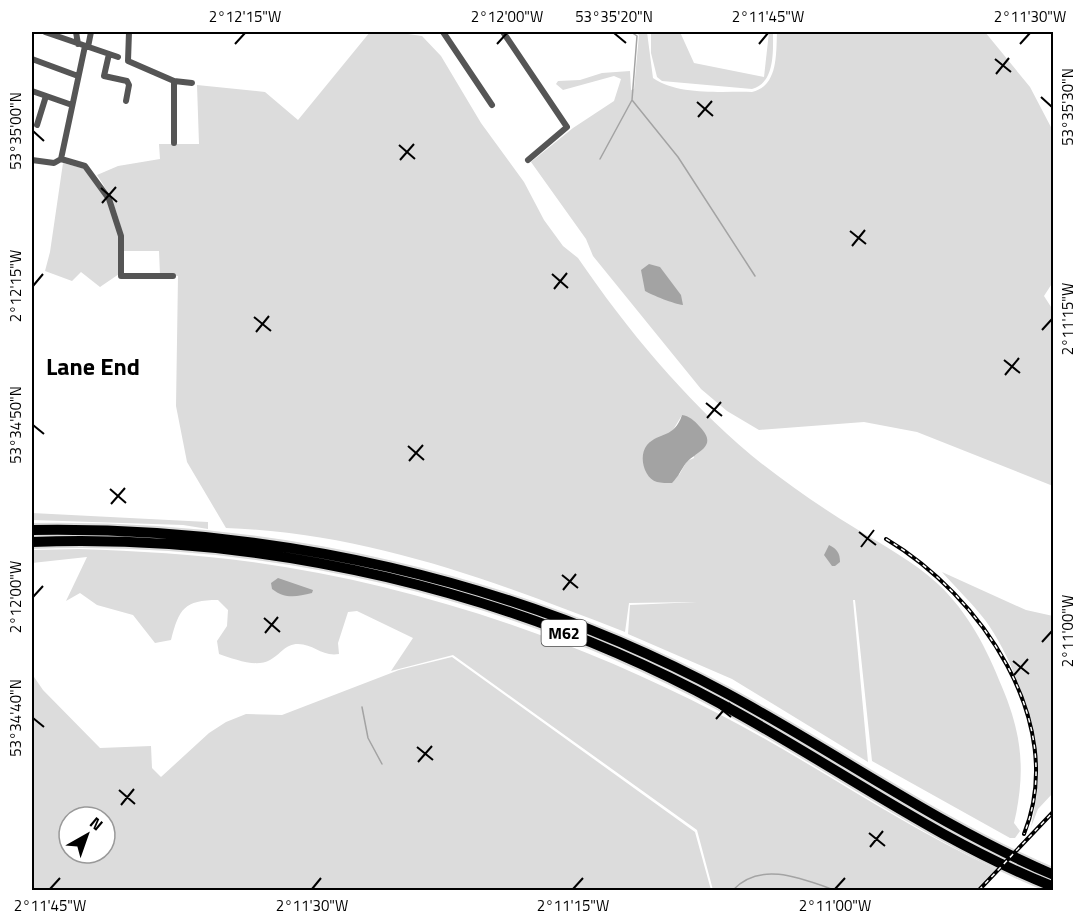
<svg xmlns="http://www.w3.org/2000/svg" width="1085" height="922" font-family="'Titillium Web',sans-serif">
	<rect width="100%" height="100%" fill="#fff"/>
	<!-- green -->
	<path fill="#dcdcdc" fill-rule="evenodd" d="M 370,32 L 394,32 L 422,36 L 441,56 L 481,123 L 524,182 L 544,220 L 563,246 L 578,258 C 628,331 684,398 751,455 C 784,482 819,506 855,528 C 884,546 913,561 938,584 C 968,612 987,649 1002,687 C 1022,734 1026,772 1014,823 L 1020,831 L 1015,838 L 1010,838 L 872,761 L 855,600 L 853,600 L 868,762 L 732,679 L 628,634 L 630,605 L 697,602 L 629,603 L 625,632 C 494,581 368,533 226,528 L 187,462 L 176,406 L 178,276 L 160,275 L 159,251 L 124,251 C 123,223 113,198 97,175 L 118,166 L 160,159 L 159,144 L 199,144 L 197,85 L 265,92 L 298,120 ZM 682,415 L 688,419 L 694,458 L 687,461 L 679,475 L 657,439 L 670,435 Z
		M 635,32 L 647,32 L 653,78 C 679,96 722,91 752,92 C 778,86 776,55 777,32 L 985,32 L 1030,87 L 1053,131 L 1053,282 L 1044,296 L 1053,310 L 1053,486 L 917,432 L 864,422 L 759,430 L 727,411 L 701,389 L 593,256 L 586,239 L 531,162 L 573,128 L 614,101 L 621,79 L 614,76 L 563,90 L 556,84 L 558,81 L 580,80 L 602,73 L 630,71 L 631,90 L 634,89 L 639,35 Z
		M 651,32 L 680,32 L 694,63 L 764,77 L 769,32 L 773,32 C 773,52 775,83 752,89 L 662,81 L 657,77 L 651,53 Z
		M 63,163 L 85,169 L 103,191 L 120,235 L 119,274 L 100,287 L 81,272 L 72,281 L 45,271 L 50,252 Z
		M 32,513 L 208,522 L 208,529 L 183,525 L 32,520 Z
		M 79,549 C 137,551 195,554 252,562 C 412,584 572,638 715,712 C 811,761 898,824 996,869 L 976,890 L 713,890 L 697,830 L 453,655 L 391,671 L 413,638 L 357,611 L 348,612 L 338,643 L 339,654 C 322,657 314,644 298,644 C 285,644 281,654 270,660 C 256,668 234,659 219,654 L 217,641 L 227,626 L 228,610 L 218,600 C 184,600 179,609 171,640 L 155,643 L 133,615 L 97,605 L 80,593 L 66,601 L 87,557 L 32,563 L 32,550 Z
		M 942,572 L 1026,610 L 1053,616 L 1053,793 L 1038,809 L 1031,827 C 1035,807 1039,788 1038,767 C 1035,722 1012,656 985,620 C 972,603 956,588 942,572 Z
		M 452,657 L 695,832 L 711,890 L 32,890 L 32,674 L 43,690 L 100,748 L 151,746 L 152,768 L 161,777 L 209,733 L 226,722 L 246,714 L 282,715 L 399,670 ZM 69,817 L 105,817 L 105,853 L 69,853 Z"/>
	<!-- water -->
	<path fill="#a3a3a3" d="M 649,264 L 660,267 L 681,295 L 683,305 C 674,304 652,295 645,291 L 641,270 Z
		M 682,415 C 689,416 694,420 700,427 C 719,447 696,451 686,463 C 681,470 678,477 672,483 C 667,483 661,483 657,482 C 644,478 638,456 647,445 C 660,431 674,439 682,415 Z
		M 829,545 C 837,549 840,553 840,562 L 835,566 L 832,566 L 824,555 Z
		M 278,578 L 313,590 L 312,593 C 296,597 285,599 272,589 L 271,583 Z"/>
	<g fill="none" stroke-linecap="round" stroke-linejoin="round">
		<!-- stream -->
		<path stroke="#a3a3a3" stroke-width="1.5" d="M 631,32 L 637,36 L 632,100 L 678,157 L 755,276
			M 600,159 L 632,100
			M 362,707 L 368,738 L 382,764
			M 733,890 C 760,861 801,878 834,890"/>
		<defs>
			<path id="highway" d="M 32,530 C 272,526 514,579 726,693 C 836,752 938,826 1054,875
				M 32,542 C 268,533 513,591 721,704 C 833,764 935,840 1054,887"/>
		</defs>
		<!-- highway casing -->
		<use href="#highway" stroke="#dbdbdb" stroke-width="14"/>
		<!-- street -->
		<path stroke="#555" stroke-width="6" d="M 45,32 L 118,57
			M 76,32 L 78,44
			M 129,32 L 128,61 L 174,81 L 192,83
			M 443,32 L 492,105
			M 503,32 L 567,127 L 528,160
			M 88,47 L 91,32
			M 109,54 L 104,76 L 127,81 L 129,85 L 126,101
			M 32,59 L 78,76
			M 32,91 L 72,105
			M 37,125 L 46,96
			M 174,143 L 174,81
			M 61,159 L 85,166 L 109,199 L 121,236 L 121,276 L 173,276
			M 61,159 L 85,46
			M 32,160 L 54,163 L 61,159"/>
		<!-- highway -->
		<use href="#highway" stroke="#000" stroke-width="10"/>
		<defs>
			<path id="rail" d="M 886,539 C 980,595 1069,722 1024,834
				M 979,890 L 1054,811"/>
		</defs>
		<!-- rail casing -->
		<use href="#rail" stroke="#000" stroke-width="4"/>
		<!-- rail -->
		<use href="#rail" stroke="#fff" stroke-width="1.5" stroke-dasharray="4.5" stroke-linecap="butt"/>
	</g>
	<!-- ticks -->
	<path fill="none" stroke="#000" stroke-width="2" d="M 614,33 L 626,43M 235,44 L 245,33M 497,44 L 507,33M 759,44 L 768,33M 1020,44 L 1030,33M 995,59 L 1011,72M 996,74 L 1009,58M 1041,97 L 1052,107M 697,102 L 713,116M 698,117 L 712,101M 33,131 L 44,141M 399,145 L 415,159M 400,160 L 414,144M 101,188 L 117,202M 102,203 L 116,187M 850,231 L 866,244M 852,246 L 865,230M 552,274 L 568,288M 33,286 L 43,274M 554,289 L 567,273M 254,317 L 271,331M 1042,330 L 1052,319M 256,332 L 269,316M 1004,360 L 1020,373M 1005,375 L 1019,358M 706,403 L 722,416M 707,418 L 721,402M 33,425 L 44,434M 408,446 L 424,460M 409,461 L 423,445M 110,489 L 126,503M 111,504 L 125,488M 859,532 L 876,545M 861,547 L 874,530M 562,575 L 578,588M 563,590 L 576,574M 33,597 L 43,586M 264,618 L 280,632M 265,633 L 278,617M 1042,642 L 1052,631M 1013,661 L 1029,674M 1014,675 L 1028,659M 715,704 L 731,717M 33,718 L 44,727M 716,719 L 730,703M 417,747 L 433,760M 418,762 L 432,746M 119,790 L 135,804M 121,805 L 134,789M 869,833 L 885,846M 870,847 L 883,831M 50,889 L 60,878M 312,889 L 321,878M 573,889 L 583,878M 835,889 L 845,878"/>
	<g text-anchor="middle" stroke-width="6" stroke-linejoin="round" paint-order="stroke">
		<!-- shield labels -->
		<rect fill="#fff" stroke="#4c4c4c" stroke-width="1.5" x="541.5" y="620" width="45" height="26" rx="4.5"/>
		<g font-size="16" font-weight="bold" fill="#000">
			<text x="564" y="639">M62</text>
		</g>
		<!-- district labels -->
		<g font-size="24" font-weight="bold" fill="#000" stroke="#fff">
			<text x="93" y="375">Lane End</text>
		</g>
	</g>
	<!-- border -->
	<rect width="1085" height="922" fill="none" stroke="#ffffff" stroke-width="66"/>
	<!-- north arrow -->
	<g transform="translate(87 835) rotate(40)"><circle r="28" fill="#ffffff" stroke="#999999" stroke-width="1.5"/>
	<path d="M0-4.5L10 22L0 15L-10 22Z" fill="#000000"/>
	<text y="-9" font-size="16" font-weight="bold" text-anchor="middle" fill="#000000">N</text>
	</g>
	<rect x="33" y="33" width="1019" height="856" fill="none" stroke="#000" stroke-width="2"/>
	<g font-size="15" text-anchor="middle" fill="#000">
		<text x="245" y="22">2°12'15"W</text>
		<text x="507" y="22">2°12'00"W</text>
		<text x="614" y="22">53°35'20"N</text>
		<text x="768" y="22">2°11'45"W</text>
		<text x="1030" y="22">2°11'30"W</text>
		<text transform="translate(1068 107) rotate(-90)" y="5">53°35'30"N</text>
		<text transform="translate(16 131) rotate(-90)" y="5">53°35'00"N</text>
		<text transform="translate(16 286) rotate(-90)" y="5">2°12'15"W</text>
		<text transform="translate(1068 319) rotate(-90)" y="5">2°11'15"W</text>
		<text transform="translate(16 425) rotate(-90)" y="5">53°34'50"N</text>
		<text transform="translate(16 597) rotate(-90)" y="5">2°12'00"W</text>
		<text transform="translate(1068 631) rotate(-90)" y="5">2°11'00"W</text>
		<text transform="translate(16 718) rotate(-90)" y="5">53°34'40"N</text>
		<text x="50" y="911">2°11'45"W</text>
		<text x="312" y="911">2°11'30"W</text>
		<text x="573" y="911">2°11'15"W</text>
		<text x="835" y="911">2°11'00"W</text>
	</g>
</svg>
